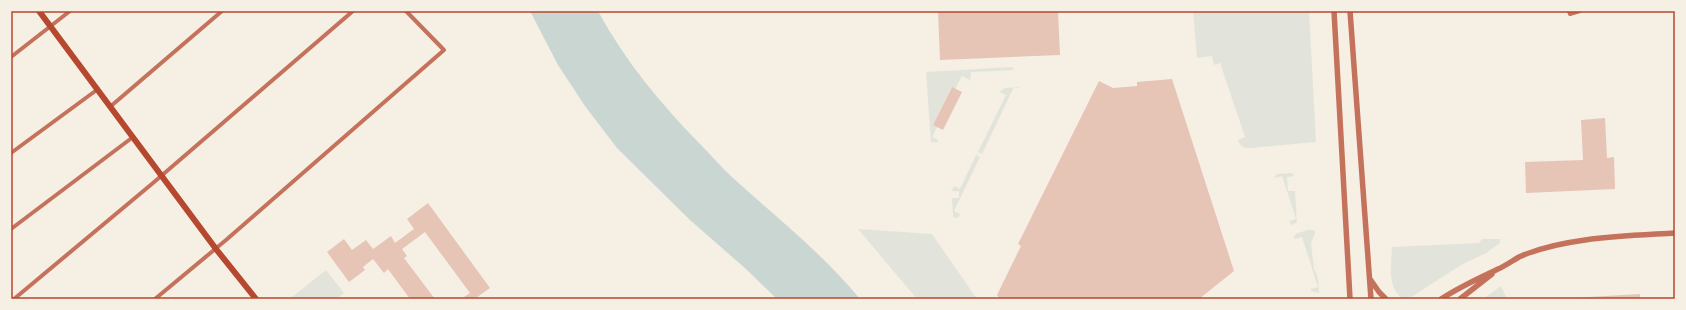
<svg xmlns="http://www.w3.org/2000/svg" width="1686" height="310" font-family="Mulish,sans-serif">
	<rect width="100%" height="100%" fill="#f6efe4"/>
	<!-- green -->
	<path fill="#e2e4dc" d="M 1193,11 L 1309,11 L 1316,142 L 1251,148 C 1244,148 1240,147 1238,140 L 1245,137 L 1220,63 L 1214,65 L 1212,57 L 1213,57 L 1212,56 L 1197,58 Z
		M 1012,67 L 1014,70 L 971,72 L 970,80 L 962,76 L 955,89 L 951,88 L 933,125 L 937,127 L 932,137 L 938,140 L 938,142 L 931,142 L 926,72 Z
		M 1014,87 L 982,154 L 978,152 L 1006,95 L 999,92 L 1005,88 L 1018,87 L 1021,89 Z
		M 976,155 L 980,157 L 954,211 L 960,214 L 958,218 L 955,218 L 953,216 L 952,198 L 959,198 L 959,191 L 952,191 L 954,186 L 960,189 Z
		M 1292,173 L 1294,176 L 1287,177 L 1288,191 L 1295,191 L 1297,222 L 1293,225 L 1291,224 L 1289,221 L 1296,219 L 1282,176 L 1275,178 L 1275,176 L 1277,174 Z
		M 858,229 L 932,234 L 977,299 L 917,299 Z
		M 1307,230 L 1314,230 L 1315,233 L 1311,243 L 1314,269 L 1318,278 L 1319,293 L 1311,291 L 1311,289 L 1318,287 L 1302,237 L 1295,239 L 1294,236 L 1296,234 Z
		M 1482,239 L 1500,239 L 1500,243 L 1486,253 L 1461,265 L 1413,296 L 1403,299 C 1387,288 1391,265 1392,247 L 1479,243 Z
		M 326,270 L 344,293 L 336,299 L 294,299 L 292,297 Z
		M 1501,286 L 1507,299 L 1483,299 Z"/>
	<!-- water -->
	<path fill="#c9d6d2" d="M 530,11 L 598,11 C 625,61 660,103 699,143 C 710,154 721,167 733,178 C 776,217 822,253 860,299 L 777,299 L 746,269 L 690,220 L 617,148 L 585,106 L 558,65 Z"/>
	<!-- building -->
	<path fill="#e6c5b7" d="M 938,11 L 1058,11 L 1060,55 L 940,60 Z
		M 1172,79 L 1234,271 L 1199,299 L 1000,299 L 997,295 L 1021,246 L 1018,244 L 1099,81 L 1113,88 L 1137,86 L 1137,82 Z
		M 952,87 L 962,92 L 943,130 L 933,125 Z
		M 1605,118 L 1607,158 L 1614,157 L 1615,189 L 1526,193 L 1525,162 L 1583,160 L 1581,120 Z
		M 428,203 L 490,288 L 476,298 L 475,297 L 472,299 L 465,299 L 464,297 L 470,293 L 425,232 L 402,249 L 407,256 L 404,258 L 435,299 L 410,299 L 388,269 L 384,273 L 373,259 L 363,267 L 365,270 L 349,282 L 327,252 L 344,239 L 352,250 L 366,240 L 373,249 L 391,236 L 395,243 L 414,229 L 407,219 Z
		M 1640,294 L 1640,299 L 1572,299 L 1572,298 Z"/>
	<g fill="none" stroke-linecap="round" stroke-linejoin="round">
		<!-- minor -->
		<path stroke="#c5725c" stroke-width="4" d="M 1569,11 L 1570,14 L 1580,11
			M 11,57 L 70,11
			M 111,106 L 222,11
			M 11,153 L 98,89
			M 11,229 L 133,137
			M 14,299 L 153,183 L 353,11
			M 155,299 L 226,240 L 444,50 L 406,11"/>
		<!-- tertiary -->
		<path stroke="#c5725c" stroke-width="5.5" d="M 1334,11 L 1350,299
			M 1350,11 L 1371,299
			M 1370,279 L 1379,292 L 1386,299
			M 1441,299 C 1461,286 1477,279 1498,269 C 1505,266 1512,261 1519,257 C 1563,237 1627,236 1675,233
			M 1460,299 L 1492,274"/>
		<!-- secondary -->
		<path stroke="#b5482f" stroke-width="6" d="M 39,11 L 216,249 L 256,299"/>
	</g>
	<!-- border -->
	<rect width="1686" height="310" fill="none" stroke="#f6efe4" stroke-width="24"/>
	<rect x="12" y="12" width="1662" height="286" fill="none" stroke="#b5482f" stroke-width="1.5"/>
</svg>
